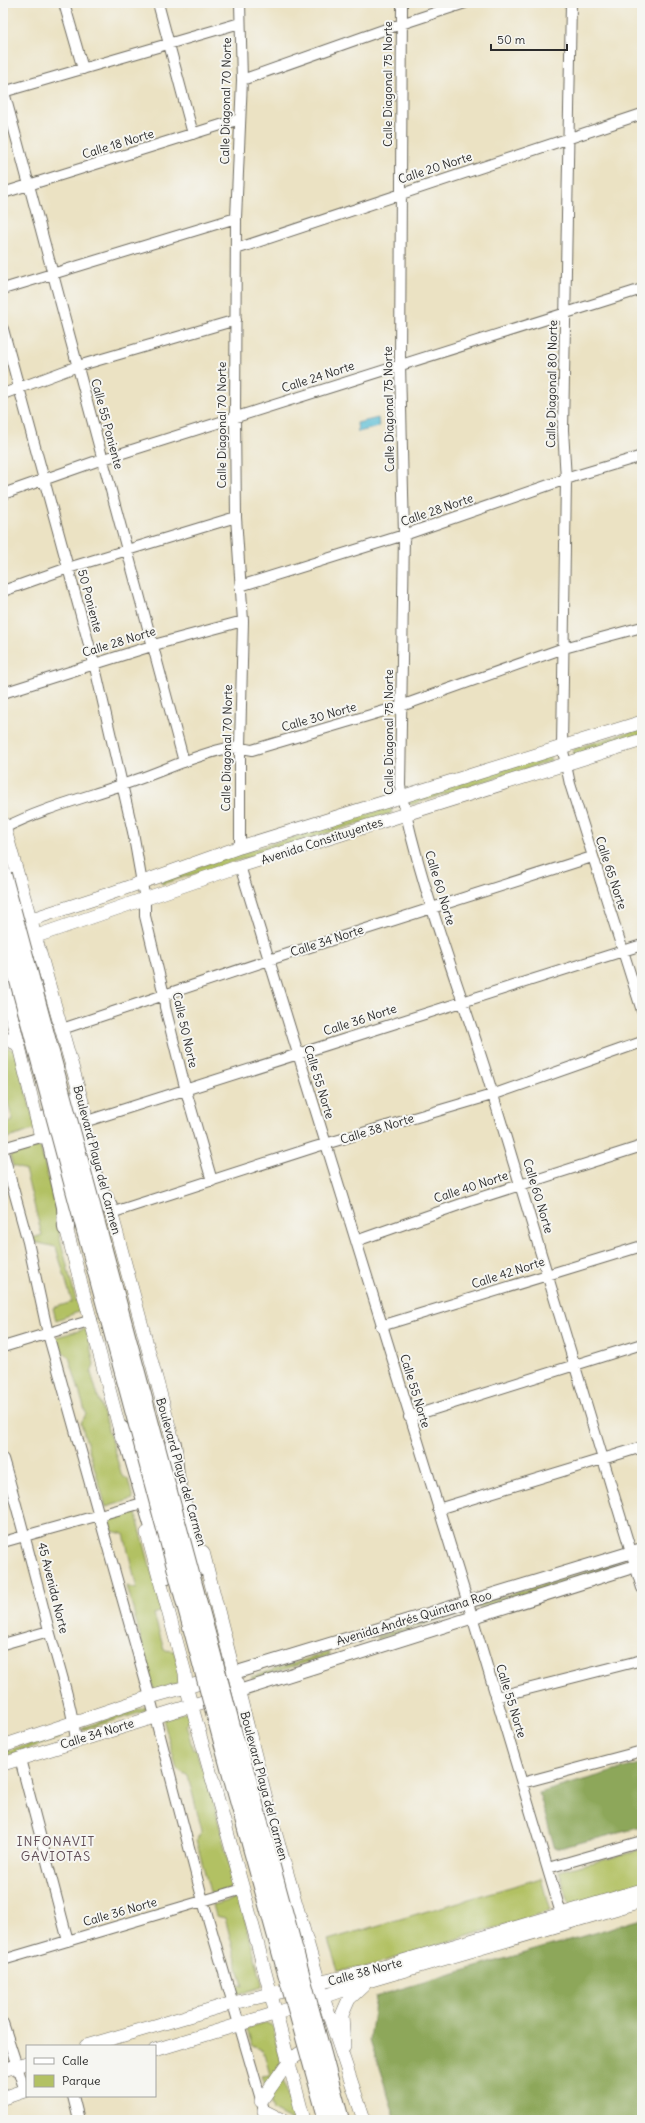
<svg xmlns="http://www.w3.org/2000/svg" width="645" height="2123" font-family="Delius,sans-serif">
	<rect width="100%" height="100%" fill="#f6f6f2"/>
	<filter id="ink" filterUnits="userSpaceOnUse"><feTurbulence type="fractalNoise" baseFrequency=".025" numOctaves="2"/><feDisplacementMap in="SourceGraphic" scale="8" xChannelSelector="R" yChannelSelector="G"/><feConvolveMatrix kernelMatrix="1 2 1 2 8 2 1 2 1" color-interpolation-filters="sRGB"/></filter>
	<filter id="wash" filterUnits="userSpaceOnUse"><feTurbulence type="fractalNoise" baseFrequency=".012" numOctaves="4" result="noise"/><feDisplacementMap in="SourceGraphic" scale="16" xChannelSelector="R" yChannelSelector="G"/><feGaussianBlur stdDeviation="0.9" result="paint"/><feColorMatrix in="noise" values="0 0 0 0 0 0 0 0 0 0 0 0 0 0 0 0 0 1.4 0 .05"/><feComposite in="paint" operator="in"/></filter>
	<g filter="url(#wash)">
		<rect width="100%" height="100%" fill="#ebe2c3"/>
		<!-- green -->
		<path fill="#b2c164" stroke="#6e7648" d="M 642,728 L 642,735 L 576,755 L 573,753 L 574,749 Z
			M 550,755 L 551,761 L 410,805 L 409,799 Z
			M 391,807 L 392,813 L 162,884 L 161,878 Z
			M 3,1045 L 15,1051 L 36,1129 L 8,1138 L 5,1124 L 13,1121 L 3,1086 Z
			M 40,1146 L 61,1228 L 59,1234 L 76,1301 L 78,1300 L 81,1311 L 56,1320 L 53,1308 L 72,1302 L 56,1247 L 34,1242 L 33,1238 L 42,1235 L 25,1170 L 13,1166 L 10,1156 Z
			M 86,1329 L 94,1364 L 91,1373 L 122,1476 L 128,1479 L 133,1499 L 106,1507 L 81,1423 L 86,1414 L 69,1357 L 59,1350 L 56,1337 Z
			M 135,1510 L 162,1611 L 154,1614 L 164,1650 L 174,1651 L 181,1677 L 179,1683 L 154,1690 L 127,1586 L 137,1589 L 124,1534 L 112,1531 L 108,1520 L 110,1518 Z
			M 621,1562 L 621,1564 L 478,1608 L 477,1604 Z
			M 459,1611 L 459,1613 L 377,1639 L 376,1637 Z
			M 329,1652 L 330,1655 L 253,1679 L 251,1677 Z
			M 146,1707 L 147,1709 L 143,1712 L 82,1730 L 84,1727 Z
			M 189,1711 L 191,1720 L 186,1724 L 193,1750 L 196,1749 L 201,1767 L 205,1769 L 235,1887 L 213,1894 L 210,1892 L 196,1840 L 202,1831 L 188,1776 L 177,1769 L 163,1719 Z
			M 59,1735 L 61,1736 L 60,1738 L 3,1757 L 3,1752 Z
			M 642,1850 L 642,1884 L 570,1906 L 559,1871 Z
			M 541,1878 L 550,1911 L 362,1968 L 338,1971 L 328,1940 Z
			M 239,1898 L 262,1983 L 262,1987 L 238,1994 L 235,1984 L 243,1986 L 225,1918 L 216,1916 L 213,1905 Z
			M 264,2023 L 273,2027 L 282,2063 L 266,2088 L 262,2076 L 270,2075 L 263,2050 L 252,2046 L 247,2028 Z
			M 283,2076 L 294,2120 L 290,2120 L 273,2111 L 269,2097 Z"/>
		<!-- forest -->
		<path fill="#8da75a" stroke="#5c6942" d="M 642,1763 L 642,1827 L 555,1849 L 539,1793 Z
			M 642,1919 L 642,2120 L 396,2120 L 370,2040 L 376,1996 Z"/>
		<!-- water -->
		<path fill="#56bcd4" stroke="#407480" d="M 378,418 L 379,427 L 358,432 L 357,423 Z"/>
	</g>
	<g filter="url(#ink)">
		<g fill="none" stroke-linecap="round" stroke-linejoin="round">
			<defs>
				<path id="minor" d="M 64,3 L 83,69
					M 158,3 L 193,134
					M 402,3 L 400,364 L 404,535 L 400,786 C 419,884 456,977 486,1072 C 539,1244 589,1416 642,1588
					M 571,3 L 563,430 L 566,479 L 562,746 L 570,784 L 642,1011
					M 242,80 L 389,28 L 465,3
					M 3,92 L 240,23
					M 4,92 L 184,762
					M 3,193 L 240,119
					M 236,249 L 642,114
					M 3,289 L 236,218
					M 3,329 L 94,663 L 133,832 L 145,900 L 145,916 L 164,995 L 165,1007 L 186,1091 L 212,1181
					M 3,394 L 78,366 L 236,320
					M 3,494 L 94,462 L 642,289
					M 240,586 L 404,535 L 575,476 L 642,456
					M 3,591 L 68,568 L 236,517
					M 3,693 L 161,643 L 243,621
					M 4,828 C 45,807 92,796 136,780 C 165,770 198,754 228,748 C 237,747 244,748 252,750 L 401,706 L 564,648 L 642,627
					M 240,847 L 240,747 L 243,621 L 236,517 L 235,418 L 236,218 L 242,80 L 240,3
					M 240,866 L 472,1616 L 563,1920
					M 62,1029 L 269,960 L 592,857
					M 87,1121 L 642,945
					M 3,1148 L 41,1137
					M 3,1152 L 28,1242 L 48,1334 L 148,1690 L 203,1901 L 267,2120
					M 111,1213 L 315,1147 L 492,1095 L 642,1042
					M 356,1241 L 470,1201 L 642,1146
					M 381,1326 L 642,1246
					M 3,1347 L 92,1320
					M 409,1417 L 642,1344
					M 3,1459 C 20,1516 34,1573 49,1630 C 59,1667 71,1702 76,1740
					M 438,1509 L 642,1447
					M 3,1542 L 139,1504
					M 3,1644 L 49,1631
					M 496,1697 L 642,1660
					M 20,1759 L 68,1941
					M 522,1783 L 642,1751
					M 548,1868 L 642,1841
					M 3,1960 L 243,1889
					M 3,2023 L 25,2091
					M 73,2096 L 79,2120"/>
				<path id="tertiary" d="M 234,1673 L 642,1549
					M 239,1691 L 642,1564"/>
				<path id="secondary" d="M 3,823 L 85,1112
					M 23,922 L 106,895 L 240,847 L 642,722
					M 28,939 L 240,866 L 642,740
					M 3,981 L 41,1137
					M 3,1037 L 19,1045
					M 107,1197 L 176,1452
					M 64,1220 L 122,1438
					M 147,1533 L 185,1673 L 186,1686 L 243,1889 L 304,2120
					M 203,1552 L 271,1818 L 323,1997 L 364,2120
					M 3,1746 L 150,1697 L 215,1679
					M 3,1764 L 219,1697
					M 86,2046 L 233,2003 L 369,1971 L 642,1890
					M 344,2047 L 342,2015 L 349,1999 L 364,1985
					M 155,2050 L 277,2013 L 368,1981 L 642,1901
					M 3,2070 L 27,2063
					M 3,2098 L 27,2090
					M 261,2101 L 289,2061 L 314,2043
					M 264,2111 L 282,2120"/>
				<path id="trunk" d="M 74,1100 L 97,1187 L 109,1207
					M 45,1119 L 65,1207 L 66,1228
					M 121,1429 L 130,1449 L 167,1575
					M 173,1444 L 176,1477 L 200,1567"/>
			</defs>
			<!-- minor casing -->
			<use href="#minor" stroke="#6e6b60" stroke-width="12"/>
			<!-- tertiary casing -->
			<use href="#tertiary" stroke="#6e6b60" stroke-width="14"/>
			<!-- secondary casing -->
			<use href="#secondary" stroke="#6e6b60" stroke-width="14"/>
			<!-- trunk casing -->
			<use href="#trunk" stroke="#6e6b60" stroke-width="18"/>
			<!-- minor -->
			<use href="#minor" stroke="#fff" stroke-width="10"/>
			<!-- tertiary -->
			<use href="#tertiary" stroke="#fff" stroke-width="12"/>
			<!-- secondary -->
			<use href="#secondary" stroke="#fff" stroke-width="13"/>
			<!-- trunk -->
			<use href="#trunk" stroke="#fff" stroke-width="16"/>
			<defs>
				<path id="trunk-bridge" d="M 3,874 L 236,1741 L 247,1775 L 341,2120
					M 3,925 L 230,1772 L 327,2120"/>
			</defs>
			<!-- trunk-bridge casing -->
			<use href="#trunk-bridge" stroke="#6e6b60" stroke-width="18" stroke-linecap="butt"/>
			<!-- trunk-bridge -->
			<use href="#trunk-bridge" stroke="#fff" stroke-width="16"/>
		</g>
	</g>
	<g text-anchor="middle" stroke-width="4" stroke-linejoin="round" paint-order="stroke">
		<!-- street labels -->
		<g font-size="12" fill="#2b2b2b" stroke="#f6f6f2">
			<text transform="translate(388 84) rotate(-90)" y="4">Calle Diagonal 75 Norte</text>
			<text transform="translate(226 101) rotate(-89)" y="4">Calle Diagonal 70 Norte</text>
			<text transform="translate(118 144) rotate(-17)" y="4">Calle 18 Norte</text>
			<text transform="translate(435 168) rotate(-18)" y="4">Calle 20 Norte</text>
			<text transform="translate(318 377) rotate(-18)" y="4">Calle 24 Norte</text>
			<text transform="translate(552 384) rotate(-89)" y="4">Calle Diagonal 80 Norte</text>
			<text transform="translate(389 409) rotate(-91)" y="4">Calle Diagonal 75 Norte</text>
			<text transform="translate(107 424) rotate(75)" y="4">Calle 55 Poniente</text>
			<text transform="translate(222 425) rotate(-90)" y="4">Calle Diagonal 70 Norte</text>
			<text transform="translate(437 510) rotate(-19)" y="4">Calle 28 Norte</text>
			<text transform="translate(90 601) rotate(75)" y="4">50 Poniente</text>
			<text transform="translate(119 642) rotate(-17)" y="4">Calle 28 Norte</text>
			<text transform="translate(319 717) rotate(-16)" y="4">Calle 30 Norte</text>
			<text transform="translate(389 732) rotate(-90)" y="4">Calle Diagonal 75 Norte</text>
			<text transform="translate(227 748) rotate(-89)" y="4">Calle Diagonal 70 Norte</text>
			<text transform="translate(322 841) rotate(-18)" y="4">Avenida Constituyentes</text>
			<text transform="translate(611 873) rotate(72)" y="4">Calle 65 Norte</text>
			<text transform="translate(440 888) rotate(73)" y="4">Calle 60 Norte</text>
			<text transform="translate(327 941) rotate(-18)" y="4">Calle 34 Norte</text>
			<text transform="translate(360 1020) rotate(-18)" y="4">Calle 36 Norte</text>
			<text transform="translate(185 1030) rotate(77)" y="4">Calle 50 Norte</text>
			<text transform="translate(319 1082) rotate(73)" y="4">Calle 55 Norte</text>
			<text transform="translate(377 1129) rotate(-17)" y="4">Calle 38 Norte</text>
			<text transform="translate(97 1160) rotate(75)" y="4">Boulevard Playa del Carmen</text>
			<text transform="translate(471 1187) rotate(-18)" y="4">Calle 40 Norte</text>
			<text transform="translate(538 1196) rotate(73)" y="4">Calle 60 Norte</text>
			<text transform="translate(508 1273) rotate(-18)" y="4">Calle 42 Norte</text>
			<text transform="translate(415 1391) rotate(73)" y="4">Calle 55 Norte</text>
			<text transform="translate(181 1472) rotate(74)" y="4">Boulevard Playa del Carmen</text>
			<text transform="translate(53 1588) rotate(76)" y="4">45 Avenida Norte</text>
			<text transform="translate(414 1618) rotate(-17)" y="4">Avenida Andrés Quintana Roo</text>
			<text transform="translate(511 1701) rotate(73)" y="4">Calle 55 Norte</text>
			<text transform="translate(97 1734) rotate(-17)" y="4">Calle 34 Norte</text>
			<text transform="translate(264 1786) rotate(75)" y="4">Boulevard Playa del Carmen</text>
			<text transform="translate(120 1912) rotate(-16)" y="4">Calle 36 Norte</text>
			<text transform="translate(365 1972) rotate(-15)" y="4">Calle 38 Norte</text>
		</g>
		<!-- neighbourhood labels -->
		<g font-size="13" letter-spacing="1" fill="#635058" stroke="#f6f6f2">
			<text x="56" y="1846">INFONAVIT<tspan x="56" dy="15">GAVIOTAS</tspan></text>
		</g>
	</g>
	<!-- margin -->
	<rect width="645" height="2123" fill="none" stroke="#f6f6f2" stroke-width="16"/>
	<!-- legend -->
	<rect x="26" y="2045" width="130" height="52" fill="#f6f6f2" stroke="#a5a5a2"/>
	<rect x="34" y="2058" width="20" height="6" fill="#ffffff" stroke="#a5a5a2"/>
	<text x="62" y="2065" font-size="12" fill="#2b2b2b">Calle</text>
	<rect x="34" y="2075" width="20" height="12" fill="#b2c164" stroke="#a5a5a2"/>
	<text x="62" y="2085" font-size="12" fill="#2b2b2b">Parque</text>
	<!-- scale -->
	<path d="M491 44v6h76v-6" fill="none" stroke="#2b2b2b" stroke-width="2"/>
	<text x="497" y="44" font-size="12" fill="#2b2b2b" stroke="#f6f6f2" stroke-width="3" paint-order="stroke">50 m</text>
</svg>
